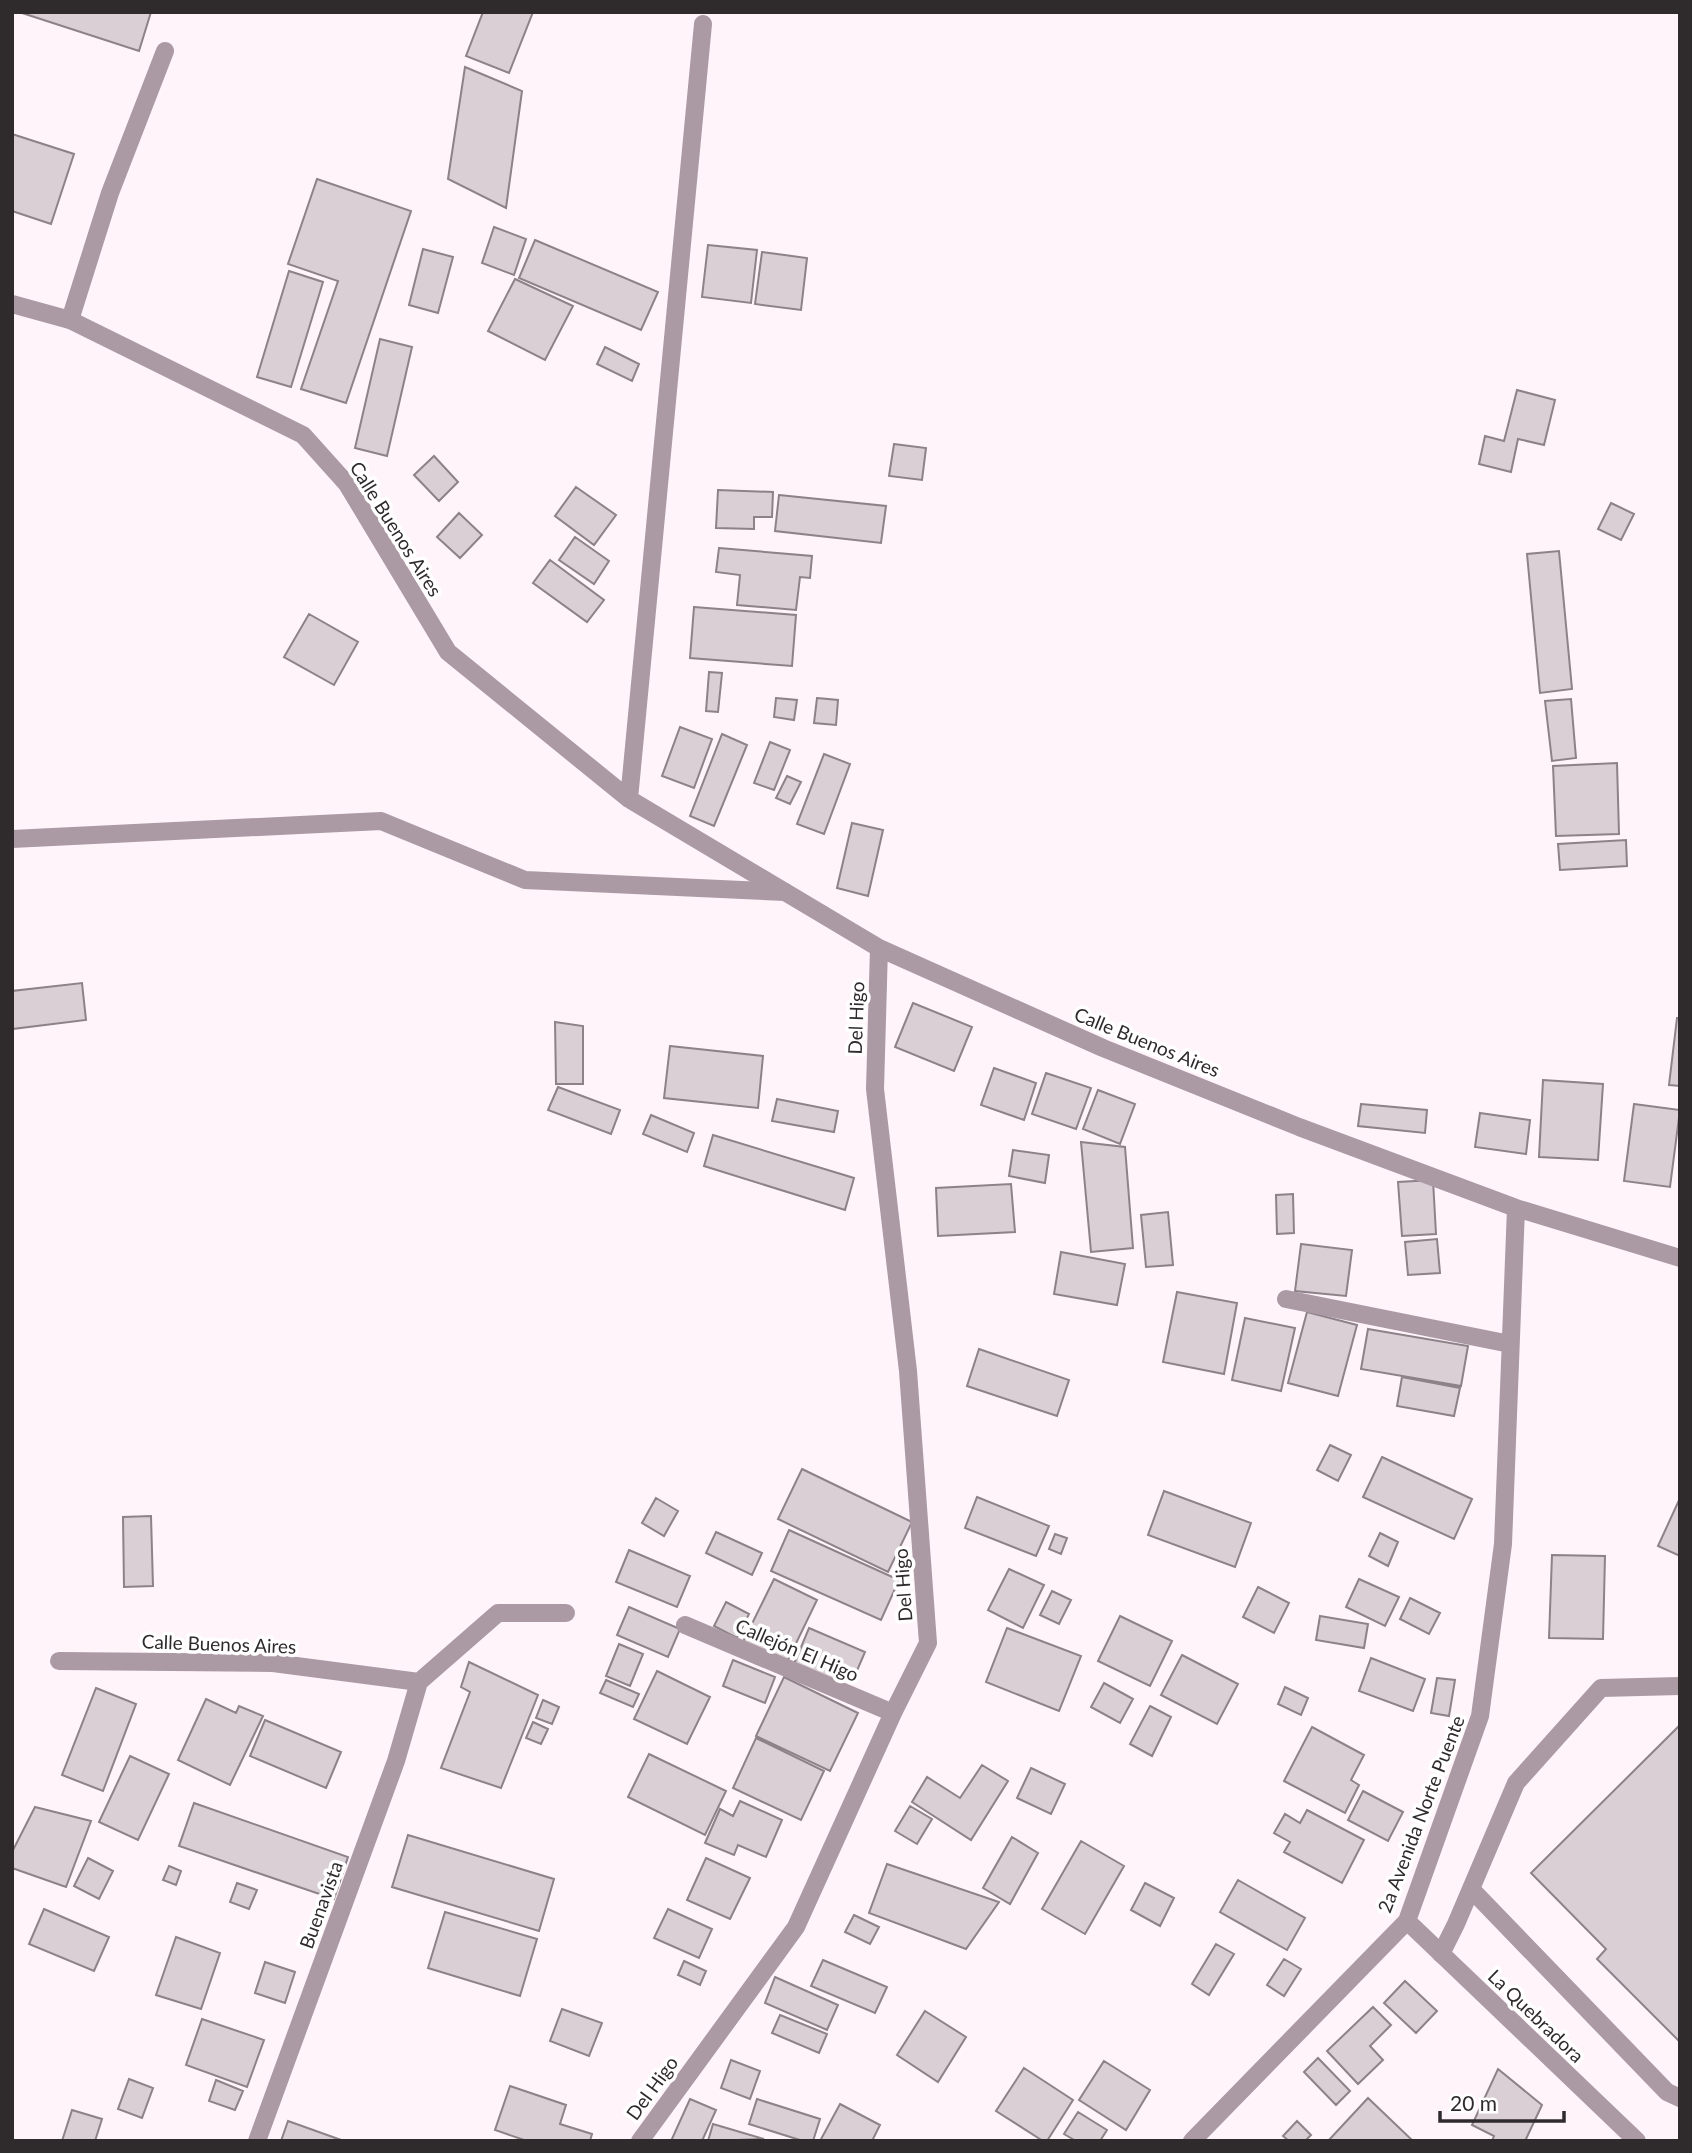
<svg xmlns="http://www.w3.org/2000/svg" width="1692" height="2153" font-family="Lato,sans-serif">
	<rect width="100%" height="100%" fill="#fff4fa"/>
	<!-- building -->
	<path fill="#dacfd5" stroke="#8c8287" stroke-width="2" d="M 19,12 L 151,12 L 139,51 Z
		M 483,12 L 533,12 L 509,73 L 466,56 Z
		M 465,67 L 522,91 L 506,208 L 448,179 Z
		M 12,134 L 74,154 L 51,224 L 12,211 Z
		M 317,179 L 411,211 L 346,403 L 301,389 L 338,281 L 288,264 Z
		M 494,227 L 526,239 L 514,275 L 482,263 Z
		M 535,240 L 658,292 L 641,330 L 519,278 Z
		M 708,245 L 757,250 L 751,303 L 702,297 Z
		M 423,249 L 453,257 L 438,313 L 409,305 Z
		M 762,252 L 807,258 L 801,310 L 755,304 Z
		M 289,271 L 323,282 L 291,387 L 257,377 Z
		M 515,279 L 573,306 L 545,360 L 488,331 Z
		M 380,339 L 412,347 L 387,456 L 355,448 Z
		M 605,347 L 639,364 L 632,381 L 597,364 Z
		M 1517,390 L 1555,400 L 1544,445 L 1518,439 L 1511,472 L 1479,464 L 1485,436 L 1504,441 Z
		M 894,444 L 926,448 L 922,480 L 889,476 Z
		M 434,456 L 458,482 L 439,501 L 414,475 Z
		M 576,487 L 616,515 L 594,545 L 555,516 Z
		M 718,490 L 773,492 L 772,517 L 754,517 L 754,529 L 716,528 Z
		M 779,495 L 886,506 L 881,543 L 775,531 Z
		M 1611,503 L 1634,514 L 1621,540 L 1598,529 Z
		M 459,513 L 482,535 L 460,558 L 437,537 Z
		M 575,537 L 609,561 L 594,584 L 559,560 Z
		M 719,548 L 812,556 L 810,578 L 800,577 L 796,610 L 737,605 L 740,575 L 716,572 Z
		M 1559,551 L 1572,689 L 1540,693 L 1527,554 Z
		M 550,560 L 604,600 L 587,622 L 533,583 Z
		M 694,607 L 796,615 L 792,666 L 690,658 Z
		M 309,614 L 358,642 L 334,685 L 284,657 Z
		M 709,672 L 722,673 L 718,712 L 706,711 Z
		M 776,698 L 797,700 L 794,720 L 774,717 Z
		M 817,698 L 838,700 L 836,725 L 814,723 Z
		M 1571,699 L 1576,758 L 1552,761 L 1545,701 Z
		M 680,727 L 712,739 L 694,788 L 662,776 Z
		M 722,734 L 747,745 L 714,826 L 690,816 Z
		M 770,742 L 790,750 L 774,790 L 754,783 Z
		M 824,754 L 850,764 L 824,834 L 797,824 Z
		M 1617,763 L 1619,834 L 1556,836 L 1553,766 Z
		M 787,776 L 801,782 L 790,804 L 776,798 Z
		M 852,823 L 883,830 L 868,896 L 837,888 Z
		M 1626,840 L 1627,866 L 1560,870 L 1558,844 Z
		M 82,983 L 86,1020 L 12,1029 L 12,991 Z
		M 913,1003 L 972,1027 L 954,1071 L 895,1047 Z
		M 1677,1018 L 1680,1018 L 1680,1086 L 1669,1085 Z
		M 555,1022 L 583,1026 L 583,1084 L 556,1084 Z
		M 670,1046 L 763,1056 L 758,1108 L 664,1098 Z
		M 994,1068 L 1036,1083 L 1024,1120 L 981,1105 Z
		M 1046,1073 L 1091,1088 L 1076,1129 L 1032,1114 Z
		M 1543,1080 L 1603,1084 L 1598,1160 L 1539,1157 Z
		M 558,1087 L 620,1110 L 611,1134 L 548,1110 Z
		M 1098,1090 L 1135,1104 L 1120,1144 L 1083,1129 Z
		M 777,1099 L 838,1111 L 834,1132 L 772,1121 Z
		M 1361,1104 L 1427,1110 L 1425,1133 L 1358,1126 Z
		M 1634,1104 L 1680,1110 L 1670,1187 L 1624,1181 Z
		M 1480,1113 L 1530,1120 L 1526,1154 L 1475,1147 Z
		M 651,1115 L 694,1133 L 687,1152 L 643,1134 Z
		M 713,1135 L 854,1178 L 845,1210 L 704,1166 Z
		M 1081,1142 L 1125,1147 L 1133,1248 L 1091,1252 Z
		M 1013,1150 L 1049,1155 L 1045,1183 L 1009,1176 Z
		M 1433,1180 L 1436,1234 L 1402,1236 L 1398,1182 Z
		M 1011,1184 L 1015,1232 L 938,1236 L 936,1188 Z
		M 1293,1194 L 1294,1233 L 1277,1234 L 1276,1195 Z
		M 1168,1212 L 1173,1265 L 1146,1267 L 1141,1215 Z
		M 1437,1239 L 1440,1273 L 1408,1275 L 1405,1242 Z
		M 1301,1244 L 1352,1250 L 1346,1296 L 1295,1291 Z
		M 1061,1252 L 1125,1264 L 1117,1305 L 1054,1294 Z
		M 1177,1292 L 1237,1303 L 1224,1374 L 1163,1362 Z
		M 1307,1312 L 1357,1325 L 1338,1396 L 1288,1383 Z
		M 1245,1318 L 1295,1328 L 1281,1391 L 1232,1380 Z
		M 1368,1329 L 1468,1346 L 1461,1386 L 1361,1369 Z
		M 979,1349 L 1069,1380 L 1057,1416 L 967,1386 Z
		M 1402,1377 L 1460,1388 L 1454,1416 L 1397,1406 Z
		M 1330,1445 L 1351,1455 L 1338,1481 L 1317,1470 Z
		M 1382,1457 L 1472,1499 L 1454,1539 L 1363,1497 Z
		M 802,1469 L 912,1522 L 888,1572 L 778,1519 Z
		M 1164,1491 L 1251,1523 L 1235,1567 L 1148,1535 Z
		M 977,1497 L 1049,1526 L 1036,1556 L 965,1528 Z
		M 656,1498 L 678,1511 L 664,1536 L 642,1523 Z
		M 1680,1498 L 1680,1556 L 1658,1546 Z
		M 151,1516 L 153,1586 L 124,1587 L 123,1517 Z
		M 789,1530 L 899,1580 L 881,1620 L 771,1571 Z
		M 716,1532 L 762,1553 L 752,1575 L 706,1553 Z
		M 1380,1533 L 1398,1542 L 1388,1566 L 1369,1556 Z
		M 1055,1534 L 1067,1538 L 1061,1554 L 1049,1549 Z
		M 629,1550 L 690,1576 L 677,1607 L 616,1582 Z
		M 1552,1555 L 1605,1556 L 1603,1639 L 1549,1638 Z
		M 1009,1569 L 1044,1585 L 1023,1628 L 988,1610 Z
		M 774,1579 L 817,1600 L 787,1662 L 743,1642 Z
		M 1359,1579 L 1399,1597 L 1385,1626 L 1346,1607 Z
		M 1258,1587 L 1289,1603 L 1274,1633 L 1243,1617 Z
		M 1052,1591 L 1071,1600 L 1059,1624 L 1040,1615 Z
		M 1410,1598 L 1440,1613 L 1429,1634 L 1400,1619 Z
		M 726,1602 L 749,1614 L 737,1638 L 714,1626 Z
		M 629,1607 L 680,1629 L 668,1657 L 617,1635 Z
		M 1120,1616 L 1172,1641 L 1150,1686 L 1098,1661 Z
		M 1320,1616 L 1368,1624 L 1364,1648 L 1316,1640 Z
		M 809,1628 L 865,1652 L 856,1673 L 840,1666 L 834,1682 L 794,1664 Z
		M 1007,1628 L 1081,1656 L 1059,1711 L 986,1682 Z
		M 619,1644 L 643,1654 L 630,1686 L 606,1676 Z
		M 1182,1655 L 1238,1684 L 1217,1724 L 1161,1695 Z
		M 1371,1658 L 1425,1679 L 1413,1711 L 1359,1691 Z
		M 733,1660 L 775,1677 L 765,1703 L 723,1686 Z
		M 469,1662 L 538,1695 L 501,1788 L 441,1768 L 470,1692 L 461,1687 Z
		M 657,1671 L 710,1697 L 687,1744 L 634,1719 Z
		M 784,1677 L 858,1713 L 830,1771 L 756,1736 Z
		M 1437,1678 L 1455,1680 L 1449,1716 L 1431,1713 Z
		M 606,1680 L 639,1694 L 633,1707 L 600,1693 Z
		M 1104,1683 L 1133,1699 L 1120,1723 L 1091,1707 Z
		M 1285,1687 L 1308,1698 L 1301,1715 L 1278,1704 Z
		M 96,1688 L 136,1704 L 103,1791 L 62,1775 Z
		M 206,1699 L 236,1713 L 239,1706 L 263,1716 L 230,1785 L 178,1760 Z
		M 543,1700 L 559,1707 L 552,1724 L 536,1718 Z
		M 1150,1706 L 1171,1717 L 1152,1756 L 1130,1744 Z
		M 265,1720 L 341,1752 L 326,1788 L 250,1756 Z
		M 533,1722 L 548,1729 L 541,1744 L 526,1738 Z
		M 1679,1726 L 1680,1727 L 1680,2042 L 1597,1959 L 1606,1949 L 1531,1873 Z
		M 1312,1727 L 1364,1755 L 1351,1780 L 1359,1785 L 1345,1813 L 1284,1781 Z
		M 756,1738 L 824,1771 L 801,1820 L 733,1788 Z
		M 649,1754 L 726,1791 L 705,1835 L 628,1797 Z
		M 130,1756 L 169,1774 L 138,1840 L 99,1822 Z
		M 982,1765 L 1008,1781 L 971,1840 L 912,1802 L 927,1777 L 960,1798 Z
		M 1031,1768 L 1065,1784 L 1051,1814 L 1017,1798 Z
		M 1363,1791 L 1403,1812 L 1388,1841 L 1348,1820 Z
		M 740,1801 L 782,1820 L 766,1857 L 738,1845 L 734,1855 L 705,1843 L 720,1809 L 733,1816 Z
		M 194,1803 L 348,1857 L 334,1899 L 179,1846 Z
		M 910,1806 L 932,1819 L 917,1844 L 895,1831 Z
		M 35,1807 L 91,1821 L 66,1887 L 12,1868 L 12,1852 Z
		M 1307,1810 L 1364,1840 L 1342,1883 L 1284,1852 L 1290,1842 L 1274,1833 L 1285,1814 L 1300,1823 Z
		M 408,1835 L 554,1879 L 539,1931 L 392,1887 Z
		M 1012,1837 L 1038,1853 L 1010,1904 L 983,1888 Z
		M 1081,1841 L 1124,1866 L 1085,1934 L 1042,1909 Z
		M 88,1858 L 113,1871 L 99,1899 L 74,1886 Z
		M 706,1858 L 750,1878 L 730,1919 L 687,1900 Z
		M 887,1864 L 999,1902 L 966,1949 L 869,1913 Z
		M 169,1866 L 181,1871 L 176,1885 L 163,1880 Z
		M 1238,1880 L 1305,1918 L 1287,1950 L 1220,1912 Z
		M 237,1883 L 257,1890 L 249,1909 L 230,1902 Z
		M 1145,1883 L 1174,1898 L 1160,1926 L 1131,1910 Z
		M 44,1909 L 109,1937 L 94,1971 L 29,1944 Z
		M 668,1909 L 712,1929 L 699,1958 L 654,1938 Z
		M 445,1912 L 537,1939 L 520,1996 L 428,1968 Z
		M 854,1915 L 879,1927 L 870,1944 L 845,1932 Z
		M 176,1937 L 220,1953 L 201,2009 L 156,1995 Z
		M 1216,1944 L 1234,1954 L 1209,1995 L 1192,1984 Z
		M 1284,1959 L 1301,1969 L 1284,1996 L 1267,1985 Z
		M 823,1960 L 887,1987 L 875,2013 L 811,1986 Z
		M 684,1961 L 706,1971 L 700,1985 L 678,1975 Z
		M 265,1962 L 295,1972 L 285,2003 L 255,1993 Z
		M 775,1977 L 838,2005 L 827,2030 L 765,2003 Z
		M 1405,1981 L 1437,2011 L 1416,2033 L 1384,2003 Z
		M 1373,2007 L 1391,2025 L 1370,2046 L 1383,2060 L 1358,2084 L 1327,2051 Z
		M 562,2009 L 602,2023 L 589,2056 L 550,2041 Z
		M 925,2011 L 966,2037 L 938,2082 L 897,2055 Z
		M 780,2015 L 827,2034 L 819,2053 L 772,2033 Z
		M 202,2019 L 264,2040 L 247,2087 L 186,2065 Z
		M 1318,2058 L 1350,2091 L 1336,2105 L 1304,2072 Z
		M 731,2060 L 760,2071 L 750,2099 L 721,2088 Z
		M 1104,2061 L 1150,2090 L 1126,2130 L 1079,2100 Z
		M 1024,2068 L 1073,2100 L 1047,2141 L 1043,2141 L 996,2111 Z
		M 1498,2069 L 1542,2105 L 1526,2139 L 1529,2141 L 1492,2141 L 1494,2136 L 1472,2125 Z
		M 129,2079 L 153,2088 L 142,2118 L 118,2109 Z
		M 216,2080 L 243,2091 L 235,2110 L 209,2101 Z
		M 510,2086 L 566,2105 L 560,2124 L 592,2134 L 590,2141 L 527,2141 L 495,2130 Z
		M 1368,2098 L 1413,2141 L 1328,2141 Z
		M 690,2099 L 716,2110 L 702,2141 L 671,2141 Z
		M 757,2099 L 820,2119 L 813,2141 L 803,2141 L 749,2124 Z
		M 840,2104 L 880,2125 L 872,2141 L 820,2141 Z
		M 72,2110 L 102,2119 L 95,2141 L 62,2141 Z
		M 1078,2112 L 1107,2130 L 1100,2141 L 1076,2141 L 1064,2134 Z
		M 288,2121 L 344,2141 L 281,2141 Z
		M 1297,2121 L 1311,2135 L 1305,2141 L 1289,2141 L 1283,2136 Z
		M 713,2124 L 764,2139 L 708,2141 Z"/>
	<g fill="none" stroke-linecap="round" stroke-linejoin="round">
		<!-- lane -->
		<path stroke="#ab99a3" stroke-width="18" d="M 70,320 L 110,193 L 165,51
			M 12,839 L 381,821 L 525,880 L 785,892
			M 1471,1889 L 1667,2092 L 1680,2098
			M 1441,1954 L 1456,1924 L 1516,1783 L 1601,1688 L 1680,1686"/>
		<!-- street -->
		<path stroke="#ab99a3" stroke-width="18" d="M 12,304 L 70,320 L 303,435 L 347,484 L 448,652 L 629,799 L 879,948 L 1103,1048 L 1299,1127 L 1516,1208 L 1680,1258
			M 629,799 L 703,24
			M 1286,1299 L 1510,1344
			M 685,1625 L 893,1713
			M 59,1661 L 273,1663 L 419,1682
			M 419,1682 L 498,1613 L 566,1613
			M 1407,1921 L 1637,2141
			M 257,2141 L 396,1761 L 419,1682
			M 640,2141 L 796,1927 L 893,1713 L 928,1643 L 908,1371 L 875,1089 L 879,948
			M 1192,2141 L 1407,1921 L 1480,1716 L 1503,1544 L 1516,1208"/>
	</g>
	<g text-anchor="middle" stroke-width="7" stroke-linejoin="round" paint-order="stroke">
		<!-- street labels -->
		<g font-size="19" fill="#2f2b2d" stroke="#fff">
			<text transform="translate(396 529) rotate(58)" y="7">Calle Buenos Aires</text>
			<text transform="translate(856 1018) rotate(-88)" y="7">Del Higo</text>
			<text transform="translate(1147 1042) rotate(22)" y="7">Calle Buenos Aires</text>
			<text transform="translate(903 1585) rotate(-94)" y="7">Del Higo</text>
			<text transform="translate(219 1644) rotate(2)" y="7">Calle Buenos Aires</text>
			<text transform="translate(797 1650) rotate(23)" y="7">Callejón El Higo</text>
			<text transform="translate(1421 1814) rotate(-69)" y="7">2a Avenida Norte Puente</text>
			<text transform="translate(321 1905) rotate(-70)" y="7">Buenavista</text>
			<text transform="translate(1536 2016) rotate(44)" y="7">La Quebradora</text>
			<text transform="translate(652 2088) rotate(-54)" y="7">Del Higo</text>
		</g>
	</g>
	<!-- border -->
	<rect width="1692" height="2153" fill="none" stroke="#2f2b2d" stroke-width="28"/>
	<!-- scale -->
	<path d="M1440 2111v10h124v-10" fill="none" stroke="#2f2b2d" stroke-width="3.5"/>
	<text x="1450" y="2111" font-size="21" fill="#2f2b2d" stroke="#ffffff" stroke-width="5" paint-order="stroke">20 m</text>
</svg>
